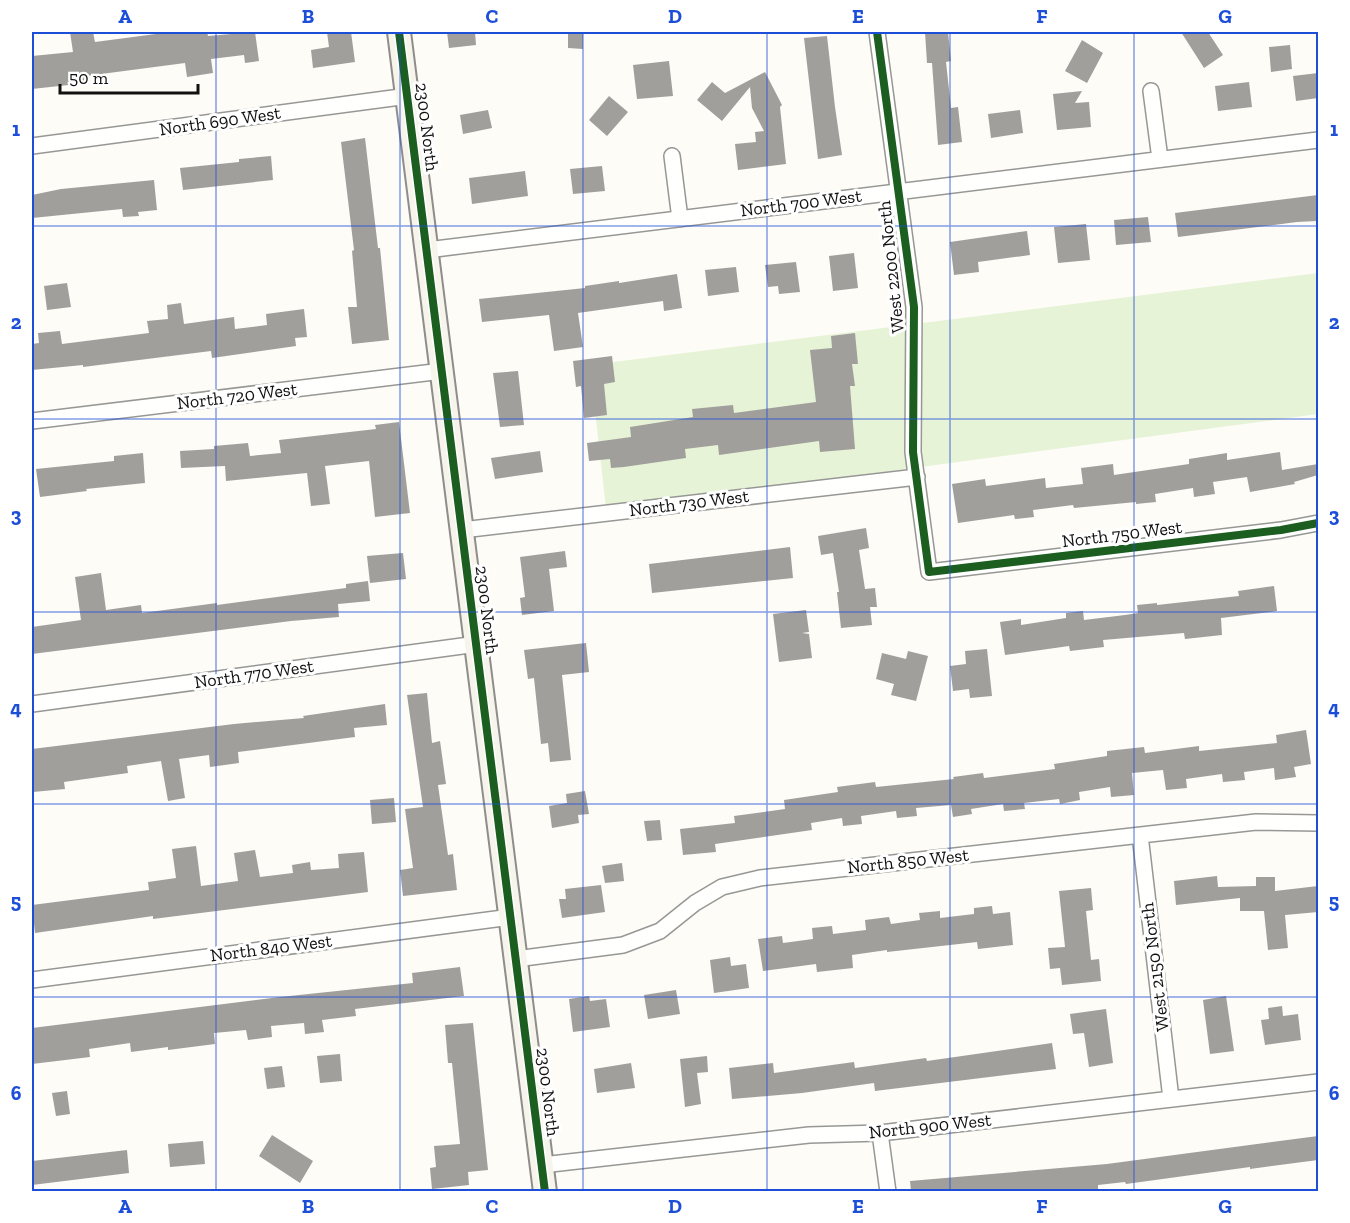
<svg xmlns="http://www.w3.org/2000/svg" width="1350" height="1223" font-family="'Zilla Slab',serif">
	<rect width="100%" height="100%" fill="#fdfcf7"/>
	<!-- green -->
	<path fill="#e7f3d7" d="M 1318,273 L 1318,414 L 606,509 L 590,365 Z"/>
	<!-- building -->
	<path fill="#a19f9c" d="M 70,32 L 93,32 L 95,42 L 171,32 L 207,32 L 208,36 L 255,32 L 259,61 L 245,63 L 244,55 L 211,59 L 213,73 L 187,77 L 185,63 L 86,76 L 87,83 L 32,89 L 32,56 L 73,52 Z
		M 327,32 L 351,32 L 355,62 L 313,68 L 311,50 L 329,47 Z
		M 447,32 L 475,32 L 476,45 L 449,48 Z
		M 568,32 L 583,32 L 583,49 L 568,48 Z
		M 925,32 L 948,32 L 951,61 L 946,62 L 951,108 L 958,107 L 962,142 L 938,145 L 932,63 L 927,63 Z
		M 1181,32 L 1208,32 L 1223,55 L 1204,68 Z
		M 827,36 L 835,107 L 842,155 L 818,159 L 804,38 Z
		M 1082,40 L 1103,53 L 1087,83 L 1065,71 Z
		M 1290,45 L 1292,69 L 1271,72 L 1269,47 Z
		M 669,61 L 673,96 L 637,99 L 633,65 Z
		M 765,72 L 782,105 L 780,107 L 786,164 L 738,170 L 735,144 L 756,142 L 755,132 L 764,131 L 752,108 L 750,87 L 722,121 L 697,100 L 712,82 L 725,93 Z
		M 1318,73 L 1318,98 L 1296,101 L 1293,76 Z
		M 1249,82 L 1252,107 L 1218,111 L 1215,86 Z
		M 1082,91 L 1075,103 L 1089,102 L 1091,127 L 1057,130 L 1053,94 Z
		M 609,96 L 628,112 L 607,136 L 589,120 Z
		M 488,110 L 492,128 L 463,134 L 460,115 Z
		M 1020,110 L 1023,133 L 991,138 L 988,114 Z
		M 365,138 L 378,248 L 380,248 L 389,340 L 352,344 L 348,307 L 357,307 L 352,251 L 354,250 L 341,142 Z
		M 271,156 L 273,180 L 183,190 L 180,168 L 239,162 L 239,159 Z
		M 602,166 L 605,191 L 573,194 L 570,169 Z
		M 525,171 L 528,196 L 472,204 L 469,178 Z
		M 154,180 L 157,210 L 138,212 L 139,216 L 123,217 L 122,209 L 32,218 L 32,195 L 61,189 Z
		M 1318,195 L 1318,221 L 1297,222 L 1178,237 L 1175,213 Z
		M 1148,217 L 1151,242 L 1116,245 L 1114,220 Z
		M 1086,224 L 1090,260 L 1058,263 L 1054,227 Z
		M 1027,231 L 1030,255 L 978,262 L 979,272 L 954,275 L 950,242 Z
		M 854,253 L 858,288 L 833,291 L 829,256 Z
		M 796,262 L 800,292 L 779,294 L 778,286 L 768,287 L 765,265 Z
		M 736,267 L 739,292 L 708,296 L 705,270 Z
		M 677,274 L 682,308 L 664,311 L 663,301 L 578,313 L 583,347 L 554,351 L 549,315 L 482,322 L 479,299 L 585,288 L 585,286 L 619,281 L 619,283 Z
		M 67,283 L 71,307 L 47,310 L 44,286 Z
		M 181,303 L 184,324 L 234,317 L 235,329 L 267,325 L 266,314 L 304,309 L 307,337 L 295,338 L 296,346 L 212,358 L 211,351 L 83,367 L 83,365 L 32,370 L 32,344 L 39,343 L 38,333 L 60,331 L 62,344 L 149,333 L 147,321 L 168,319 L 167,305 Z
		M 855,333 L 858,364 L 852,364 L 855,386 L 850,386 L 855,449 L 820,452 L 819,441 L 719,455 L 718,445 L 685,449 L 686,458 L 624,467 L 611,468 L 610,459 L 589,461 L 587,443 L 631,437 L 630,427 L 693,417 L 692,409 L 733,405 L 734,413 L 816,402 L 810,350 L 832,348 L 831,336 Z
		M 612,356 L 615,382 L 604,384 L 607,415 L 584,418 L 581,386 L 576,387 L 573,361 Z
		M 518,371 L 524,425 L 500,427 L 493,373 Z
		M 399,422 L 410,513 L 375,517 L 369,461 L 325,466 L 330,504 L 311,506 L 307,473 L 226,481 L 225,466 L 181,468 L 180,451 L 214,449 L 214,446 L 248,443 L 250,456 L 281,453 L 279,440 L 376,429 L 375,425 Z
		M 540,451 L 543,472 L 495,479 L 491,458 Z
		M 1280,452 L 1282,470 L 1318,464 L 1318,475 L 1294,482 L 1295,484 L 1250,492 L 1247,477 L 1213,482 L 1215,494 L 1194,497 L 1193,488 L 1155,494 L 1156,502 L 1136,504 L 1136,502 L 1074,508 L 1073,505 L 1033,510 L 1034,517 L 1015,519 L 1014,515 L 958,523 L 952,484 L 985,479 L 986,486 L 1045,478 L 1046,488 L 1083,484 L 1081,468 L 1113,464 L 1114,475 L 1189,464 L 1189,459 L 1227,453 L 1227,460 Z
		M 143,453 L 145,483 L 86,489 L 87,491 L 40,497 L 36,469 L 114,461 L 114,456 Z
		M 866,528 L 869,548 L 859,550 L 865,589 L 875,588 L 877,607 L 870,607 L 872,625 L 841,628 L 837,592 L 839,592 L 833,553 L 821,555 L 818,536 Z
		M 790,547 L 793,578 L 652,593 L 649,564 Z
		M 565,551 L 567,567 L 549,569 L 554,611 L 522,615 L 520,598 L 525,597 L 520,557 Z
		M 403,553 L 406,579 L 370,583 L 367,556 Z
		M 101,573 L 106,610 L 141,605 L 142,613 L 217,603 L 217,605 L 346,588 L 346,584 L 368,581 L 370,601 L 338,604 L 339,617 L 291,621 L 32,654 L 32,627 L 81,620 L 75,577 Z
		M 1274,586 L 1277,611 L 1221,618 L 1222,635 L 1185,639 L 1184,633 L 1103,640 L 1104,647 L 1070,651 L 1069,646 L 1005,655 L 1000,622 L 1021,619 L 1021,625 L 1066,618 L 1066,613 L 1083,611 L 1084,620 L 1125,615 L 1138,613 L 1137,605 L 1157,603 L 1157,605 L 1239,596 L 1238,591 Z
		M 806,610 L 809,632 L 802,633 L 809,634 L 812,658 L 779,662 L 773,614 Z
		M 586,643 L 589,672 L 562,675 L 571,760 L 550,762 L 548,743 L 541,744 L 534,678 L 528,679 L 524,650 Z
		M 987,649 L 992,696 L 970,698 L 969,689 L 953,691 L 950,666 L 966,664 L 965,651 Z
		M 908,651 L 928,656 L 916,701 L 891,695 L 894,684 L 876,679 L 882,653 L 906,659 Z
		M 427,693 L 432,743 L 440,741 L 446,784 L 438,785 L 448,855 L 453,854 L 457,890 L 403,896 L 400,870 L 413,868 L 405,809 L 423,807 L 407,695 Z
		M 385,704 L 387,725 L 354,728 L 355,737 L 238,752 L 239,763 L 210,767 L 209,755 L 179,759 L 185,798 L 168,801 L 161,761 L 127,766 L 128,773 L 64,782 L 65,789 L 33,792 L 32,749 L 234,724 L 304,718 L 303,716 Z
		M 1306,730 L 1311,764 L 1294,767 L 1296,777 L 1275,780 L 1274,768 L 1244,772 L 1245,780 L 1223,782 L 1222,774 L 1186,779 L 1187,788 L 1166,790 L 1163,770 L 1132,773 L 1134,795 L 1111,797 L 1110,787 L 1079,792 L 1080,800 L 1060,804 L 1059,799 L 1024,803 L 1025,809 L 1004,811 L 1003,804 L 971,809 L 972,814 L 953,817 L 951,805 L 916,808 L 917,816 L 897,818 L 896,811 L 861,816 L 862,824 L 843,826 L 842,818 L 811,823 L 812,830 L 715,844 L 716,852 L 683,855 L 680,829 L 735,823 L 734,816 L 785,809 L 784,800 L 838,792 L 837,787 L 875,782 L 876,787 L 954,779 L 953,777 L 983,773 L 984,778 L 1055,769 L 1054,764 L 1107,756 L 1107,751 L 1144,747 L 1145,753 L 1199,746 L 1199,751 L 1277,743 L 1276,735 Z
		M 585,791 L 589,814 L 578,815 L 579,823 L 552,828 L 549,806 L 567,803 L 566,794 Z
		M 394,798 L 396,822 L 372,824 L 370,800 Z
		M 660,820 L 662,840 L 647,841 L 644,821 Z
		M 196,846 L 201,886 L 238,881 L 234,853 L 255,850 L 260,877 L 293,873 L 292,865 L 310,862 L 311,870 L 339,868 L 338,854 L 364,852 L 368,892 L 153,919 L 153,916 L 35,933 L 32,905 L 149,890 L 148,882 L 176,878 L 172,849 Z
		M 622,863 L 624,881 L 605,883 L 602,866 Z
		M 1217,876 L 1218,887 L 1256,886 L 1256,877 L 1275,877 L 1275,891 L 1318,886 L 1318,912 L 1285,915 L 1288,948 L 1268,950 L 1264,911 L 1240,911 L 1240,898 L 1176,905 L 1174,881 Z
		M 601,885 L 605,912 L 562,918 L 559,899 L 566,899 L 565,889 Z
		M 1091,888 L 1093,910 L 1086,911 L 1091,960 L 1099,959 L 1101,981 L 1062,985 L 1060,968 L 1050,969 L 1048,948 L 1065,947 L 1059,891 Z
		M 992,906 L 993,914 L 1010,912 L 1013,945 L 978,949 L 977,942 L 887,952 L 887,950 L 852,955 L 853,968 L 817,972 L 816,964 L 763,971 L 758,939 L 782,936 L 783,943 L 813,939 L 812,928 L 832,926 L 833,934 L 866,930 L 865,920 L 889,917 L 891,924 L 920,920 L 919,913 L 940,911 L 940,918 L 974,914 L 974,908 Z
		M 730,957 L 731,966 L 746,964 L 749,988 L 714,993 L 710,960 Z
		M 460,967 L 464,996 L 355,1009 L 356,1016 L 322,1020 L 324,1032 L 305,1034 L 304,1023 L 271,1026 L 272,1037 L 248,1040 L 246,1030 L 214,1033 L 215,1044 L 168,1050 L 168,1047 L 131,1052 L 130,1043 L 89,1049 L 90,1057 L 32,1064 L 32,1028 L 280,997 L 413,983 L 412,973 Z
		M 676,990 L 680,1014 L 648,1019 L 644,995 Z
		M 589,996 L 590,1001 L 606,999 L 610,1027 L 573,1032 L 569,999 Z
		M 1226,996 L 1234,1051 L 1210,1054 L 1203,1000 Z
		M 1282,1006 L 1283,1016 L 1298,1014 L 1301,1040 L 1265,1045 L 1261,1020 L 1269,1019 L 1268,1008 Z
		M 1106,1009 L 1113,1063 L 1089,1067 L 1084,1033 L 1073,1034 L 1070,1014 Z
		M 473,1023 L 488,1170 L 468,1172 L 469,1185 L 432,1189 L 430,1168 L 436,1167 L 434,1146 L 460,1144 L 452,1063 L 448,1063 L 445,1025 Z
		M 1052,1043 L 1056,1069 L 875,1091 L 874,1083 L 802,1093 L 732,1099 L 729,1068 L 773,1063 L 774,1073 L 854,1062 L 855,1068 L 926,1058 L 927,1061 Z
		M 340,1054 L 342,1081 L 320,1083 L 317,1056 Z
		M 707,1056 L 708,1072 L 697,1073 L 701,1104 L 685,1107 L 680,1059 Z
		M 631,1063 L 635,1088 L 597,1093 L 594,1069 Z
		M 282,1066 L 285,1087 L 267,1089 L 264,1068 Z
		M 67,1091 L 70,1114 L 56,1116 L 52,1093 Z
		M 272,1135 L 313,1161 L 300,1183 L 259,1156 Z
		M 1318,1136 L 1318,1160 L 1250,1169 L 1250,1167 L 1126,1184 L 1125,1182 L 1098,1185 L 1098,1191 L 911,1191 L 910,1181 L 1107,1164 Z
		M 203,1141 L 205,1164 L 170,1167 L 168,1144 Z
		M 127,1150 L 129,1173 L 32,1185 L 32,1161 Z"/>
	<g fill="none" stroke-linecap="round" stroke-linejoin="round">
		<defs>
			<path id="street" d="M 877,32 L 914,307 L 913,452 L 929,572 L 1281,530 L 1318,523
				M 1151,91 L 1160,159
				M 32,146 L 408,96
				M 672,156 L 680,219
				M 427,250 L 1318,140
				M 32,421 L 442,371
				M 462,530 L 917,477
				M 32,704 L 477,644
				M 1140,835 L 1171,1099
				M 516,959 L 623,945 L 660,931 L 695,903 L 722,887 L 760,878 L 1256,822 L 1318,823
				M 32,980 L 511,917
				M 880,1133 L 888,1192
				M 542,1165 L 809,1135 L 880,1133 L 1318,1082"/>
			<path id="secondary" d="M 399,32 L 545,1192"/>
		</defs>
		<!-- street casing -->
		<use href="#street" stroke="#979795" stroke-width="18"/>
		<!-- secondary casing -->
		<use href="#secondary" stroke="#8e8d8b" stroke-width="26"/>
		<!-- street -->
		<use href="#street" stroke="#fffffe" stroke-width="15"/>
		<!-- secondary -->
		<use href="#secondary" stroke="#f6f4eb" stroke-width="22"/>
		<defs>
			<path id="cycleway" d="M 399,32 L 545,1192
				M 877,32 L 914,307 L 913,452 L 929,572 L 1281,530 L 1318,523"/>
		</defs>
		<!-- cycleway casing -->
		<use href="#cycleway" stroke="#fff" stroke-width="11"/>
		<!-- cycleway -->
		<use href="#cycleway" stroke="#1b5e20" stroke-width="8"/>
	</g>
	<!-- grid -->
	<path fill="none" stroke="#1d4ed8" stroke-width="1.5" stroke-opacity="0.55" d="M 216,32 L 216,1192M 400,32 L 400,1192M 583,32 L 583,1192M 767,32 L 767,1192M 950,32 L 950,1192M 1134,32 L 1134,1192M 32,226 L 1318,226M 32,419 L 1318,419M 32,612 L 1318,612M 32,804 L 1318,804M 32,997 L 1318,997"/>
	<g text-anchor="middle" stroke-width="6" stroke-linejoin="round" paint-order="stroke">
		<!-- street labels -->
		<g font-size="18" fill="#111" stroke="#fff">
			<text transform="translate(220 121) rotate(-8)" y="6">North 690 West</text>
			<text transform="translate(427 127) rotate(83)" y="6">2300 North</text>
			<text transform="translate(801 203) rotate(-7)" y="6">North 700 West</text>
			<text transform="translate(891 267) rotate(-96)" y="6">West 2200 North</text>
			<text transform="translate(237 396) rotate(-7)" y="6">North 720 West</text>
			<text transform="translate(689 503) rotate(-7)" y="6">North 730 West</text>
			<text transform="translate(1122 534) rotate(-7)" y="6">North 750 West</text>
			<text transform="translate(487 610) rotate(83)" y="6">2300 North</text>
			<text transform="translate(254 674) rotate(-8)" y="6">North 770 West</text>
			<text transform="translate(908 861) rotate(-6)" y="6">North 850 West</text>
			<text transform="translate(271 948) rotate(-7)" y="6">North 840 West</text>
			<text transform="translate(1155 967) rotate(-97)" y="6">West 2150 North</text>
			<text transform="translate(548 1092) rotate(83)" y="6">2300 North</text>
			<text transform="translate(930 1126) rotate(-6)" y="6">North 900 West</text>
		</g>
	</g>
	<!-- border -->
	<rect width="1350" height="1223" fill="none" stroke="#ffffff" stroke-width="66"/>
	<!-- scale -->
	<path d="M60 84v9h138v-9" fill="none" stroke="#111111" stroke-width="3"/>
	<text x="69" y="84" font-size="18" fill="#111111" stroke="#ffffff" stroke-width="4.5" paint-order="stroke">50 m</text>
	<rect x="33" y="33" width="1284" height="1157" fill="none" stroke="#1d4ed8" stroke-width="2"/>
	<g font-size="20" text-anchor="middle" font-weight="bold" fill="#1d4ed8">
		<text x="125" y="23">A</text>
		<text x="308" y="23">B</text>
		<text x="492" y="23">C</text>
		<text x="675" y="23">D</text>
		<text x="858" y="23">E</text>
		<text x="1042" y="23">F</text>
		<text x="1225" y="23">G</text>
		<text x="16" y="136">1</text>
		<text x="1334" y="136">1</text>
		<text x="16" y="329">2</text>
		<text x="1334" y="329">2</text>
		<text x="16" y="522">3</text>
		<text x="1334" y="522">3</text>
		<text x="16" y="715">4</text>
		<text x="1334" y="715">4</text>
		<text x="16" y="908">5</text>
		<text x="1334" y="908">5</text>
		<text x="16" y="1100">6</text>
		<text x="1334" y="1100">6</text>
		<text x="125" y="1213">A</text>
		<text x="308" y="1213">B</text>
		<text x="492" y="1213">C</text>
		<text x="675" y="1213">D</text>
		<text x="858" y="1213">E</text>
		<text x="1042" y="1213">F</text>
		<text x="1225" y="1213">G</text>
	</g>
</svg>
